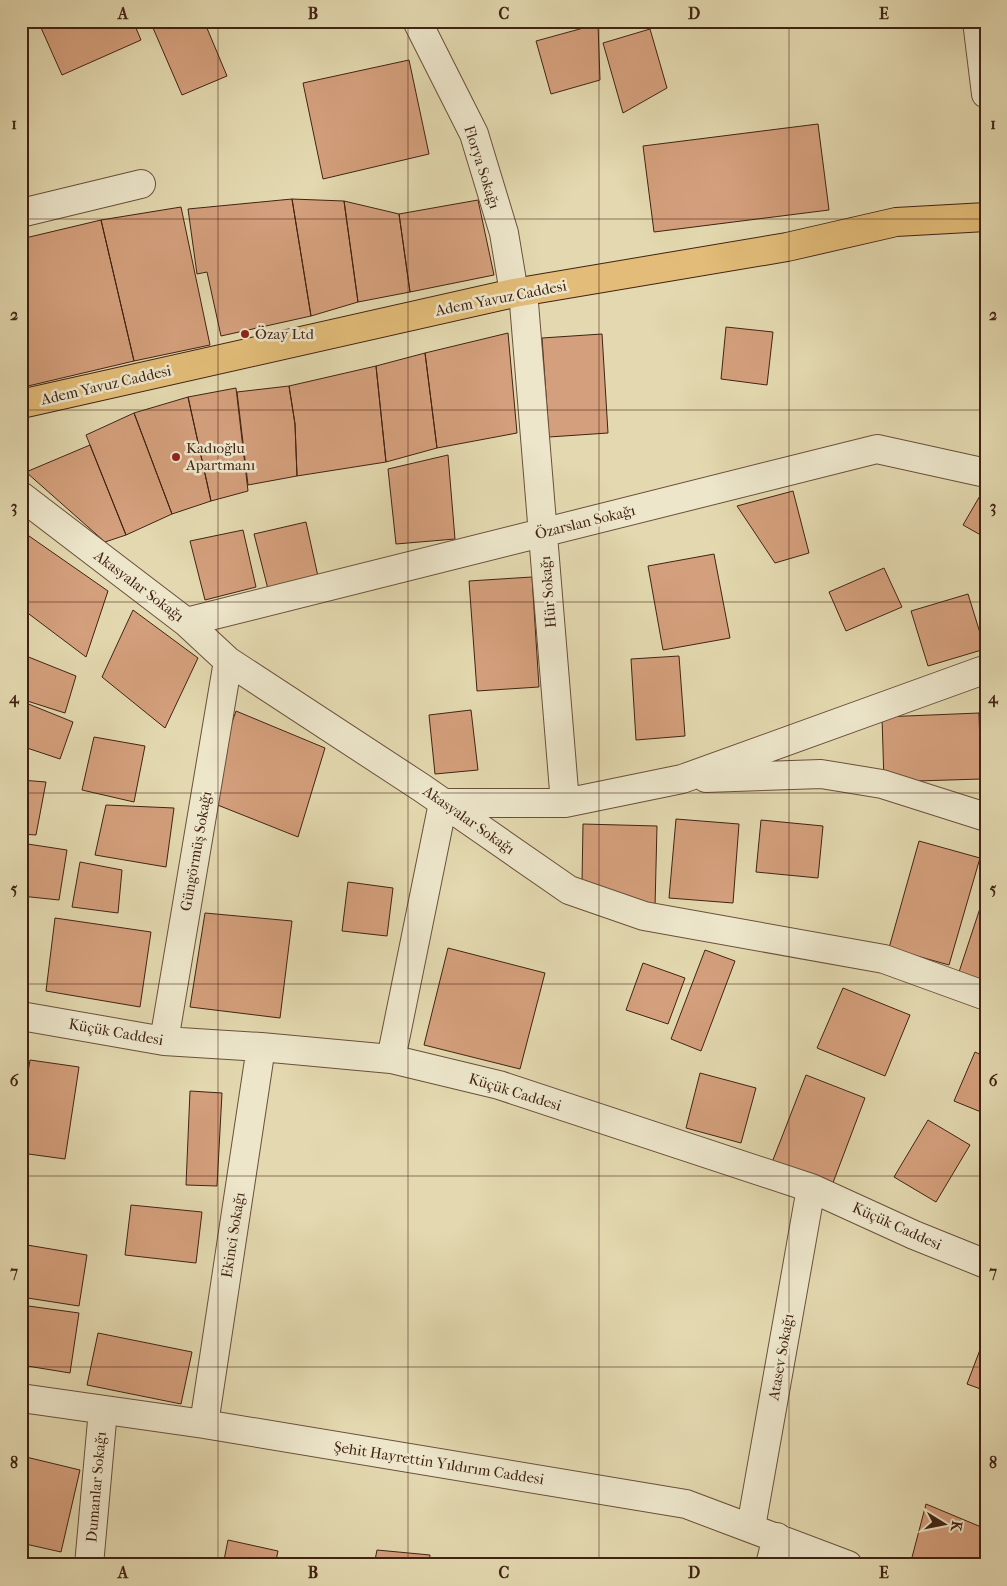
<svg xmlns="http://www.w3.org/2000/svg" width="1007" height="1586" font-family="'IM FELL French Canon',serif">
	<rect width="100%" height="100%" fill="#e3d8af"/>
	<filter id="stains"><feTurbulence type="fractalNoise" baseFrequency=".004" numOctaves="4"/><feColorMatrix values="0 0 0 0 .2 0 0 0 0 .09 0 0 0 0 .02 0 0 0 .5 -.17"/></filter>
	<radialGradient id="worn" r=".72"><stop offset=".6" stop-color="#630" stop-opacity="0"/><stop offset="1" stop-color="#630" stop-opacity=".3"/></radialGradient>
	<!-- building -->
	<path fill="#d49f7c" stroke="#412313" d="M 38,21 L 133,21 L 141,40 L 62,75 Z
		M 150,21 L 204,21 L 227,76 L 182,95 Z
		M 598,24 L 600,80 L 551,94 L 536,41 Z
		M 650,29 L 667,88 L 623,113 L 603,43 Z
		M 409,60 L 429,154 L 323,179 L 303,83 Z
		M 818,124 L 829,210 L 654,232 L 643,146 Z
		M 292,199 L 311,316 L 221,336 L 207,272 L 197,274 L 188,209 Z
		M 292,199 L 344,201 L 358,302 L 311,316 Z
		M 478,200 L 494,275 L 410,292 L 399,214 Z
		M 344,201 L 399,214 L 410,292 L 358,302 Z
		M 181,207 L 210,345 L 134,361 L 101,220 Z
		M 101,220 L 134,361 L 28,386 L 21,358 L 21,239 Z
		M 726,327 L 773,332 L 767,385 L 721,379 Z
		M 508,333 L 517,433 L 437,448 L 425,353 Z
		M 602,334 L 608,433 L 549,437 L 542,338 Z
		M 425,353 L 437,448 L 386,462 L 376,366 Z
		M 376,366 L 386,462 L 297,476 L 295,424 L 289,386 Z
		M 289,386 L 295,424 L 297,476 L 248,485 L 237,392 Z
		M 236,388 L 248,491 L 211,501 L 188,397 Z
		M 188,397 L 211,501 L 172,514 L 134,413 Z
		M 134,413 L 172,514 L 126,535 L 86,435 Z
		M 90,445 L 126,535 L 105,542 L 26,472 Z
		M 448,455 L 455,539 L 396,544 L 388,469 Z
		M 793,491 L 809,553 L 775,563 L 737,506 Z
		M 981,494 L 986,496 L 986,538 L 963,525 Z
		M 306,522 L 319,581 L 269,593 L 254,534 Z
		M 243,530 L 256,587 L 205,600 L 190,541 Z
		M 29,536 L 108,591 L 86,657 L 21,608 L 21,563 Z
		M 714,554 L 730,638 L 663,650 L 648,566 Z
		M 884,568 L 902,607 L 846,631 L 829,592 Z
		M 532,577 L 539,687 L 477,691 L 469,581 Z
		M 968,594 L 985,649 L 928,666 L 911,611 Z
		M 133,610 L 198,658 L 165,728 L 102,677 Z
		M 21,654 L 76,676 L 65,713 L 21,699 Z
		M 679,656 L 685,736 L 636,740 L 631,659 Z
		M 21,701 L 73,722 L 60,759 L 21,746 Z
		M 471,710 L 478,770 L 435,774 L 429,715 Z
		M 236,711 L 325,748 L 298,837 L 205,800 Z
		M 979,713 L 981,779 L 884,782 L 882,717 Z
		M 94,737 L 145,746 L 134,802 L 82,790 Z
		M 21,780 L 46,782 L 36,835 L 21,834 Z
		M 106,805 L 174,808 L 166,867 L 95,855 Z
		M 676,819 L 739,824 L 733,903 L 669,898 Z
		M 761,820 L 823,826 L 818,878 L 756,872 Z
		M 583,824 L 657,826 L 655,907 L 582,882 Z
		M 919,841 L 980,858 L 949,965 L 889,948 Z
		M 21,843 L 67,850 L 59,900 L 21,896 Z
		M 80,862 L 122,870 L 118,913 L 72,907 Z
		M 348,882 L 393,888 L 387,936 L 342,931 Z
		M 986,890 L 986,981 L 959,972 Z
		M 205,913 L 292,921 L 280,1018 L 190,1007 Z
		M 55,918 L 151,932 L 140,1007 L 46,991 Z
		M 448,948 L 545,973 L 520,1069 L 424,1045 Z
		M 705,950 L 735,961 L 701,1051 L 671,1039 Z
		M 643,963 L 685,978 L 668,1024 L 626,1010 Z
		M 843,988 L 910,1015 L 885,1076 L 817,1048 Z
		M 975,1052 L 986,1057 L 986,1114 L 954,1101 Z
		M 30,1060 L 79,1067 L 65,1159 L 21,1153 L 21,1117 Z
		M 700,1073 L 756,1088 L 741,1143 L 686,1128 Z
		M 806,1075 L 865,1098 L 831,1188 L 771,1165 Z
		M 190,1091 L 222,1093 L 217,1186 L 186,1185 Z
		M 928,1120 L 970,1145 L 936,1202 L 894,1177 Z
		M 131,1205 L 202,1212 L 196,1263 L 125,1255 Z
		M 21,1244 L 87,1255 L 79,1306 L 21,1297 Z
		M 21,1305 L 79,1313 L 70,1373 L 21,1365 Z
		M 98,1333 L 192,1352 L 181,1404 L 87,1385 Z
		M 986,1334 L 986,1391 L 967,1384 Z
		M 26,1457 L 80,1470 L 61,1552 L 21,1543 L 21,1478 Z
		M 926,1504 L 986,1529 L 986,1565 L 910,1565 Z
		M 228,1540 L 278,1551 L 275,1565 L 223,1565 Z
		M 377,1550 L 430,1555 L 429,1565 L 374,1565 Z"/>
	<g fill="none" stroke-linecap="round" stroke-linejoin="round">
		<defs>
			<path id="minor" d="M 417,21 L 474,134 L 504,233 L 514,293
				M 977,21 L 986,94
				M 21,213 L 141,184
				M 523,291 L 565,803
				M 21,496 L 186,622 L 228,661 L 422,788 L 569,890 L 644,916 L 884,959 L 986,996
				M 186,622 L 877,449 L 986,473
				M 706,778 L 821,774 L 882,784 L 986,817
				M 21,1016 L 164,1041 L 261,1047 L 391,1059 L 499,1085 L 811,1188 L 914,1235 L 986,1264
				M 164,1041 L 228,661
				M 391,1059 L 443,803 L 565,803 L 682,779 L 981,671
				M 21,1398 L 204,1424 L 686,1504 L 848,1565
				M 204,1424 L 261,1047
				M 751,1527 L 811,1188
				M 89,1565 L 103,1410
				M 770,1565 L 777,1537"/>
			<path id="major" d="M 21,404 L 514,293 L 787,247 L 896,222 L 986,217"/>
		</defs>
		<!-- minor casing -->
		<use href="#minor" stroke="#6a503a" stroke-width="30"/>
		<!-- major casing -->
		<use href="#major" stroke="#412313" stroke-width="30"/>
		<!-- minor -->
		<use href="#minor" stroke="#ede6cb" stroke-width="28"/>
		<!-- major -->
		<use href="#major" stroke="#e2bc78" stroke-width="28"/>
	</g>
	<!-- grid -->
	<path fill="none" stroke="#412313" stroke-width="1" stroke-opacity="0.55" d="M 218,21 L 218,1565M 408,21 L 408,1565M 599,21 L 599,1565M 789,21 L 789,1565M 21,219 L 986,219M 21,410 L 986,410M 21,602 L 986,602M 21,793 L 986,793M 21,984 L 986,984M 21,1176 L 986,1176M 21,1367 L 986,1367"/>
	<!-- markers -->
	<g fill="#8f2418" stroke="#ede6cb" stroke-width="2">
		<circle cx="245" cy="334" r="5"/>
		<circle cx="176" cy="457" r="5"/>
	</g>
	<g text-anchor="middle" stroke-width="5" stroke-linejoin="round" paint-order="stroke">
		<!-- street labels -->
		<g font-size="15" fill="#412313" stroke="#ede6cb">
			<text transform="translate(482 167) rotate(72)" y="5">Florya Sokağı</text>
			<text transform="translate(501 298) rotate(-11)" y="5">Adem Yavuz Caddesi</text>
			<text transform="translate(106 385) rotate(-13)" y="5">Adem Yavuz Caddesi</text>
			<text transform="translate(585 522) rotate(-14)" y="5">Özarslan Sokağı</text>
			<text transform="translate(139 586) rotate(37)" y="5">Akasyalar Sokağı</text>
			<text transform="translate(548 592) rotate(-95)" y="5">Hür Sokağı</text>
			<text transform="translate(469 820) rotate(35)" y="5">Akasyalar Sokağı</text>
			<text transform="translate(196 851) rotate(-80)" y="5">Güngörmüş Sokağı</text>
			<text transform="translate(116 1032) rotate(10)" y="5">Küçük Caddesi</text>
			<text transform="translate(515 1092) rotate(17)" y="5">Küçük Caddesi</text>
			<text transform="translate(897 1226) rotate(24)" y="5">Küçük Caddesi</text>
			<text transform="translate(233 1235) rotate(-81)" y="5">Ekinci Sokağı</text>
			<text transform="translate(781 1357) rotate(-80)" y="5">Atasev Sokağı</text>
			<text transform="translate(439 1463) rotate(9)" y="5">Şehit Hayrettin Yıldırım Caddesi</text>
			<text transform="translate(96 1487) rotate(-85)" y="5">Dumanlar Sokağı</text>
		</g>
		<!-- poi labels -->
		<g font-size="15" fill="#412313" stroke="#ede6cb" text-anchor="start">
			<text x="255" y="339">Özay Ltd</text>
			<text x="186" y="453">Kadıoğlu<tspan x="186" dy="17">Apartmanı</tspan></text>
		</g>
	</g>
	<!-- margin -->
	<rect width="1007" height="1586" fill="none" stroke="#e3d8af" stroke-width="55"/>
	<!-- north arrow -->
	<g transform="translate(944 1524) rotate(100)" stroke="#ede6cb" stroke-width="4" paint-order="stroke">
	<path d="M0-4L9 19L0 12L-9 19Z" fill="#412313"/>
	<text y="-8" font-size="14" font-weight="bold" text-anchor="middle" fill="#412313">K</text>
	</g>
	<rect x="28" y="28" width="952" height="1530" fill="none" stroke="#412313" stroke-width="2"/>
	<g font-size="16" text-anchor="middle" font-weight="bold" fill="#412313">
		<text x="123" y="19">A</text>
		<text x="313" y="19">B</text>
		<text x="504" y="19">C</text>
		<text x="694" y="19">D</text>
		<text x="884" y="19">E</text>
		<text x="14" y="129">1</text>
		<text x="993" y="129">1</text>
		<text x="14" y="320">2</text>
		<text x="993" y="320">2</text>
		<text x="14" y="512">3</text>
		<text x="993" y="512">3</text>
		<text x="14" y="703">4</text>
		<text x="993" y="703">4</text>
		<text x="14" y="894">5</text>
		<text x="993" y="894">5</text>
		<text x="14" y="1086">6</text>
		<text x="993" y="1086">6</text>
		<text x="14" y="1277">7</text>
		<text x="993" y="1277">7</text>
		<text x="14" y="1468">8</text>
		<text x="993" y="1468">8</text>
		<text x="123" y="1578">A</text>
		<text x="313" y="1578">B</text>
		<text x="504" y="1578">C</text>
		<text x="694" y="1578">D</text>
		<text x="884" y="1578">E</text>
	</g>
	<rect width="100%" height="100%" filter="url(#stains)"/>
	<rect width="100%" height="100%" fill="url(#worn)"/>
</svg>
